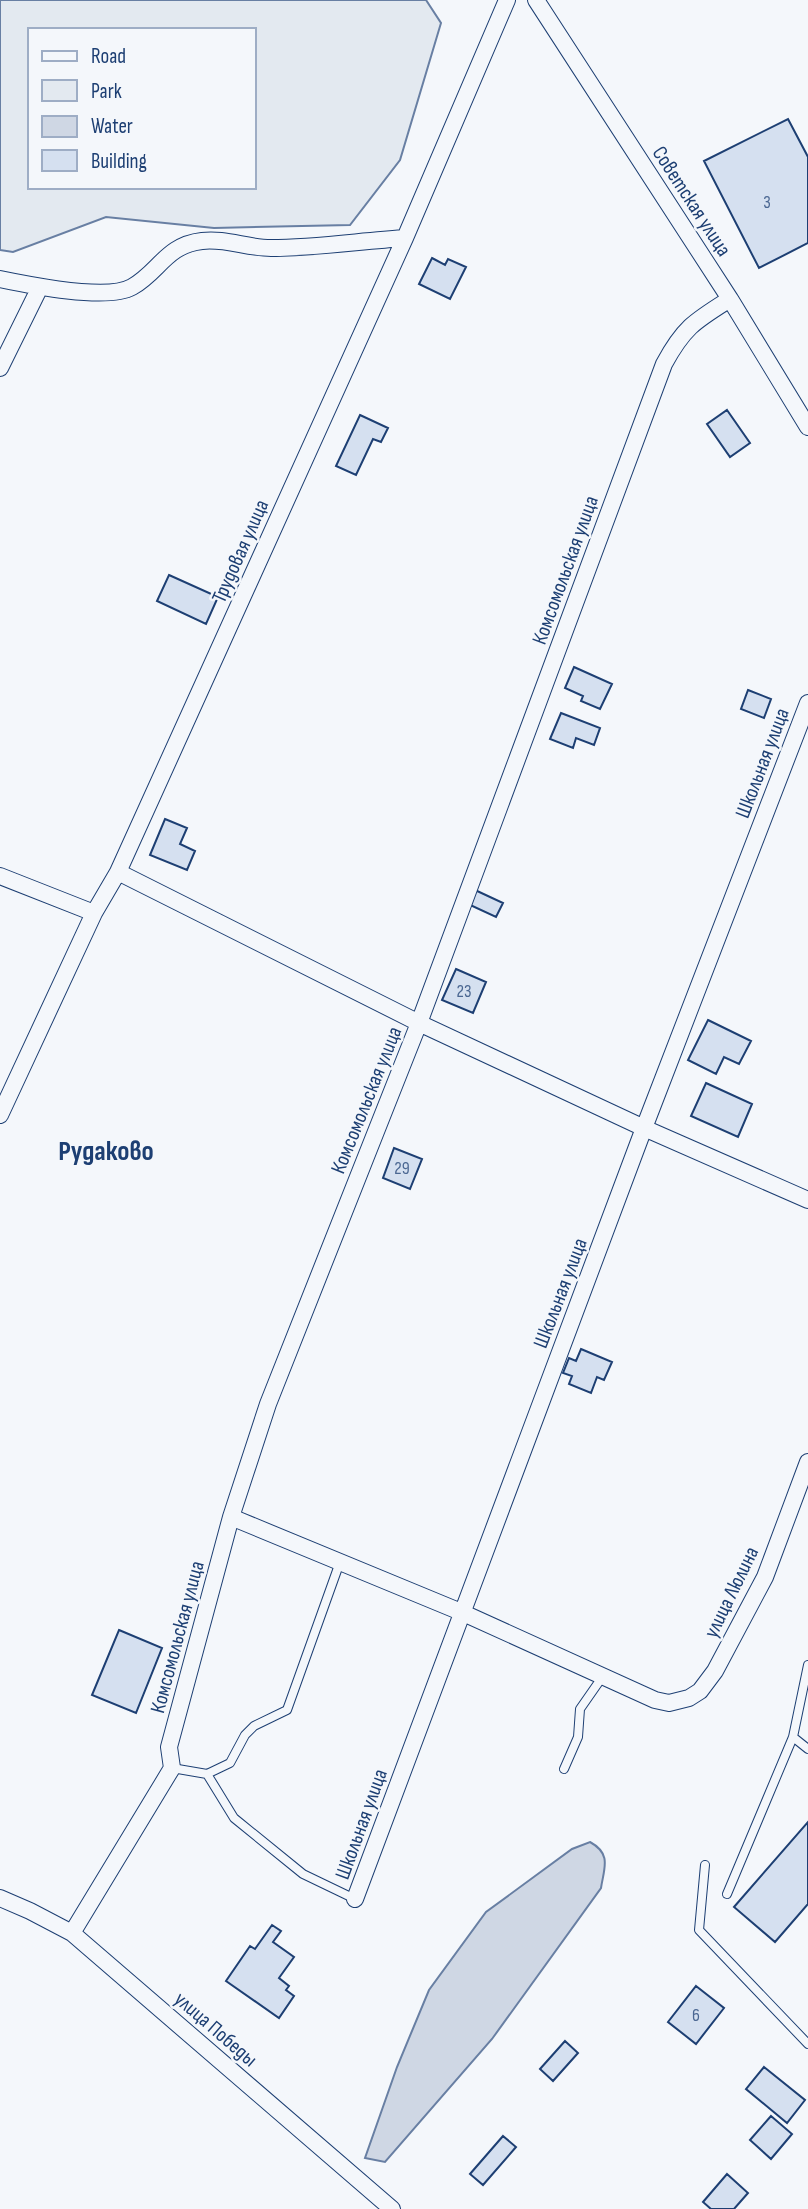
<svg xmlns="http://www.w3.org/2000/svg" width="808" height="2209" font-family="'Sofia Sans Condensed',sans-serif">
	<rect width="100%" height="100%" fill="#f4f7fb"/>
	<!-- green -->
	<path fill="#e3e9f0" stroke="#687fa3" stroke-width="2" fill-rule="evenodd" d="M 0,0 L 426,0 L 441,23 L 400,160 L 350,225 L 214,228 L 106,217 L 13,252 L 0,250 ZM 30,30 L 254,30 L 254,187 L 30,187 Z"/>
	<!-- water -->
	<path fill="#cfd7e4" stroke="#687fa3" stroke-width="2" d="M 590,1842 C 612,1854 604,1868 601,1888 L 492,2039 L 385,2162 L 365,2158 L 397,2067 L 429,1990 L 486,1912 L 572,1849 Z"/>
	<!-- building -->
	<path fill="#d5e0f0" stroke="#1d3f73" stroke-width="2" d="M 788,119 L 808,157 L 808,243 L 759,268 L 704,161 Z
		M 432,258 L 445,265 L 448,259 L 466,267 L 450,299 L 419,284 Z
		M 727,410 L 750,443 L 730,457 L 707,424 Z
		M 360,415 L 388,428 L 381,442 L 373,439 L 356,475 L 336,466 Z
		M 169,575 L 218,597 L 206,624 L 157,601 Z
		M 574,667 L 612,684 L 600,709 L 581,701 L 583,696 L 565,688 Z
		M 748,690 L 771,699 L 764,718 L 741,709 Z
		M 561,713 L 600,728 L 594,745 L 576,738 L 573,748 L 550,739 Z
		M 165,819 L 187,828 L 180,844 L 195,851 L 187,870 L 150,855 Z
		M 475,890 L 503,903 L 496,917 L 468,904 Z
		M 456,969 L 486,982 L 473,1013 L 442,1000 Z
		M 708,1020 L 751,1041 L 739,1064 L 724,1057 L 716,1074 L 688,1060 Z
		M 706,1083 L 752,1104 L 738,1137 L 691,1116 Z
		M 394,1148 L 422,1159 L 410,1189 L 383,1178 Z
		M 581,1349 L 612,1362 L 604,1380 L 597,1377 L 591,1393 L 569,1384 L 572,1376 L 563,1373 L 569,1358 L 576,1361 Z
		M 119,1630 L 162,1648 L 136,1713 L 92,1695 Z
		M 808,1822 L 808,1904 L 775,1942 L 734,1907 Z
		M 272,1925 L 281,1931 L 273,1942 L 294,1957 L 279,1978 L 289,1986 L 286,1990 L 294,1996 L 279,2018 L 226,1981 L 250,1946 L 255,1949 Z
		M 696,1986 L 724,2008 L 696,2044 L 668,2022 Z
		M 565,2041 L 578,2053 L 553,2081 L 540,2069 Z
		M 764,2067 L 805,2100 L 787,2123 L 746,2089 Z
		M 771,2116 L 792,2134 L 771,2159 L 750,2140 Z
		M 503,2136 L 516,2147 L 483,2185 L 470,2174 Z
		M 727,2174 L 748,2193 L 734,2209 L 711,2209 L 703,2202 Z"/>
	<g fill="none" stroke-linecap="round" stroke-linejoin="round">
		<defs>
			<path id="lane" d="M 793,1737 L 808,1749
				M 172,1768 L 207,1774 L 234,1818 L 303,1874 L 355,1899
				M 564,1769 L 578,1737 L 580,1709 L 603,1676
				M 207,1774 L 230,1763 L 245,1735 L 254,1726 L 287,1710 L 340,1562
				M 705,1865 L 699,1930 L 808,2044
				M 727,1894 L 793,1737 L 808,1665"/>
			<path id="street" d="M 536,0 L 730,299 L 808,427
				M 0,279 C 29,285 107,301 132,287 C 159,272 166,245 202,241 C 225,238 247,248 271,248 C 315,248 360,241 405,238
				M 0,368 L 40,287
				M 118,872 L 419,1023 L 644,1128 L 808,1200
				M 0,876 L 94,913
				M 0,1115 L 94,913 L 118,872 L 405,238 L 507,0
				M 231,1517 L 461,1612 L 655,1700 L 669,1703 L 689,1698 L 700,1691 L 715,1671 L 765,1577 L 808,1462
				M 0,1898 L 30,1911 L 72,1933 L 392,2209
				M 355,1899 L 644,1128 L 808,703
				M 72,1933 L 172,1768 L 169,1747 L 231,1517 L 268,1404 L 419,1023 L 664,364 C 684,327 695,321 730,299"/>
		</defs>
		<!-- lane casing -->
		<use href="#lane" stroke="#1d3f73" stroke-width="10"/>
		<!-- street casing -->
		<use href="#street" stroke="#1d3f73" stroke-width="18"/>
		<!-- lane -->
		<use href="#lane" stroke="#f4f7fb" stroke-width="8"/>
		<!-- street -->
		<use href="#street" stroke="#f4f7fb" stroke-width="16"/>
	</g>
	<g text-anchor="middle" stroke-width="5" stroke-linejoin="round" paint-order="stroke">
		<!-- number labels -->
		<g font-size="18" fill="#4b6792">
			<text x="767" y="208">3</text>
			<text x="464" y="997">23</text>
			<text x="402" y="1174">29</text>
			<text x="696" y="2021">6</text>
		</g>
		<!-- street labels -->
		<g font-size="21" fill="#1d3f73" stroke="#f4f7fb">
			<text transform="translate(692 201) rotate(57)" y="7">Советская улица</text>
			<text transform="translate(240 551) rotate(-66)" y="7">Трудовая улица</text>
			<text transform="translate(565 570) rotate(-70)" y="7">Комсомольская улица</text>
			<text transform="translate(762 763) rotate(-69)" y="7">Школьная улица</text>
			<text transform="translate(366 1100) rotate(-68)" y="7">Комсомольская улица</text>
			<text transform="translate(560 1293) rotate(-69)" y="7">Школьная улица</text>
			<text transform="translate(731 1592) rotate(-64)" y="7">улица Люлина</text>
			<text transform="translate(177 1637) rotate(-75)" y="7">Комсомольская улица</text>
			<text transform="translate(361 1824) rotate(-70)" y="7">Школьная улица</text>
			<text transform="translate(216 2029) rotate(41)" y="7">улица Победы</text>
		</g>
		<!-- district labels -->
		<g font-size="28" font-weight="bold" fill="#1d3f73" stroke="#f4f7fb">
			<text x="106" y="1160">Рудаково</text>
		</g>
	</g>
	<!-- legend -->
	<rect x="28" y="28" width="228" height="161" fill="#f4f7fb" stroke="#9eadc5" stroke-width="2"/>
	<rect x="42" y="51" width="35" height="10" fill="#f4f7fb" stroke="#9eadc5" stroke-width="2"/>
	<text x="91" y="63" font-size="21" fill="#1d3f73">Road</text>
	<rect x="42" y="80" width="35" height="21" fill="#e3e9f0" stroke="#9eadc5" stroke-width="2"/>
	<text x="91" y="98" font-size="21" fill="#1d3f73">Park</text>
	<rect x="42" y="116" width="35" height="21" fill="#cfd7e4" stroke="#9eadc5" stroke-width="2"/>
	<text x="91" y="133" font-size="21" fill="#1d3f73">Water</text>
	<rect x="42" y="150" width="35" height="21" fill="#d5e0f0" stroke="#9eadc5" stroke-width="2"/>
	<text x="91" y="168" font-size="21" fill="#1d3f73">Building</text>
</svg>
